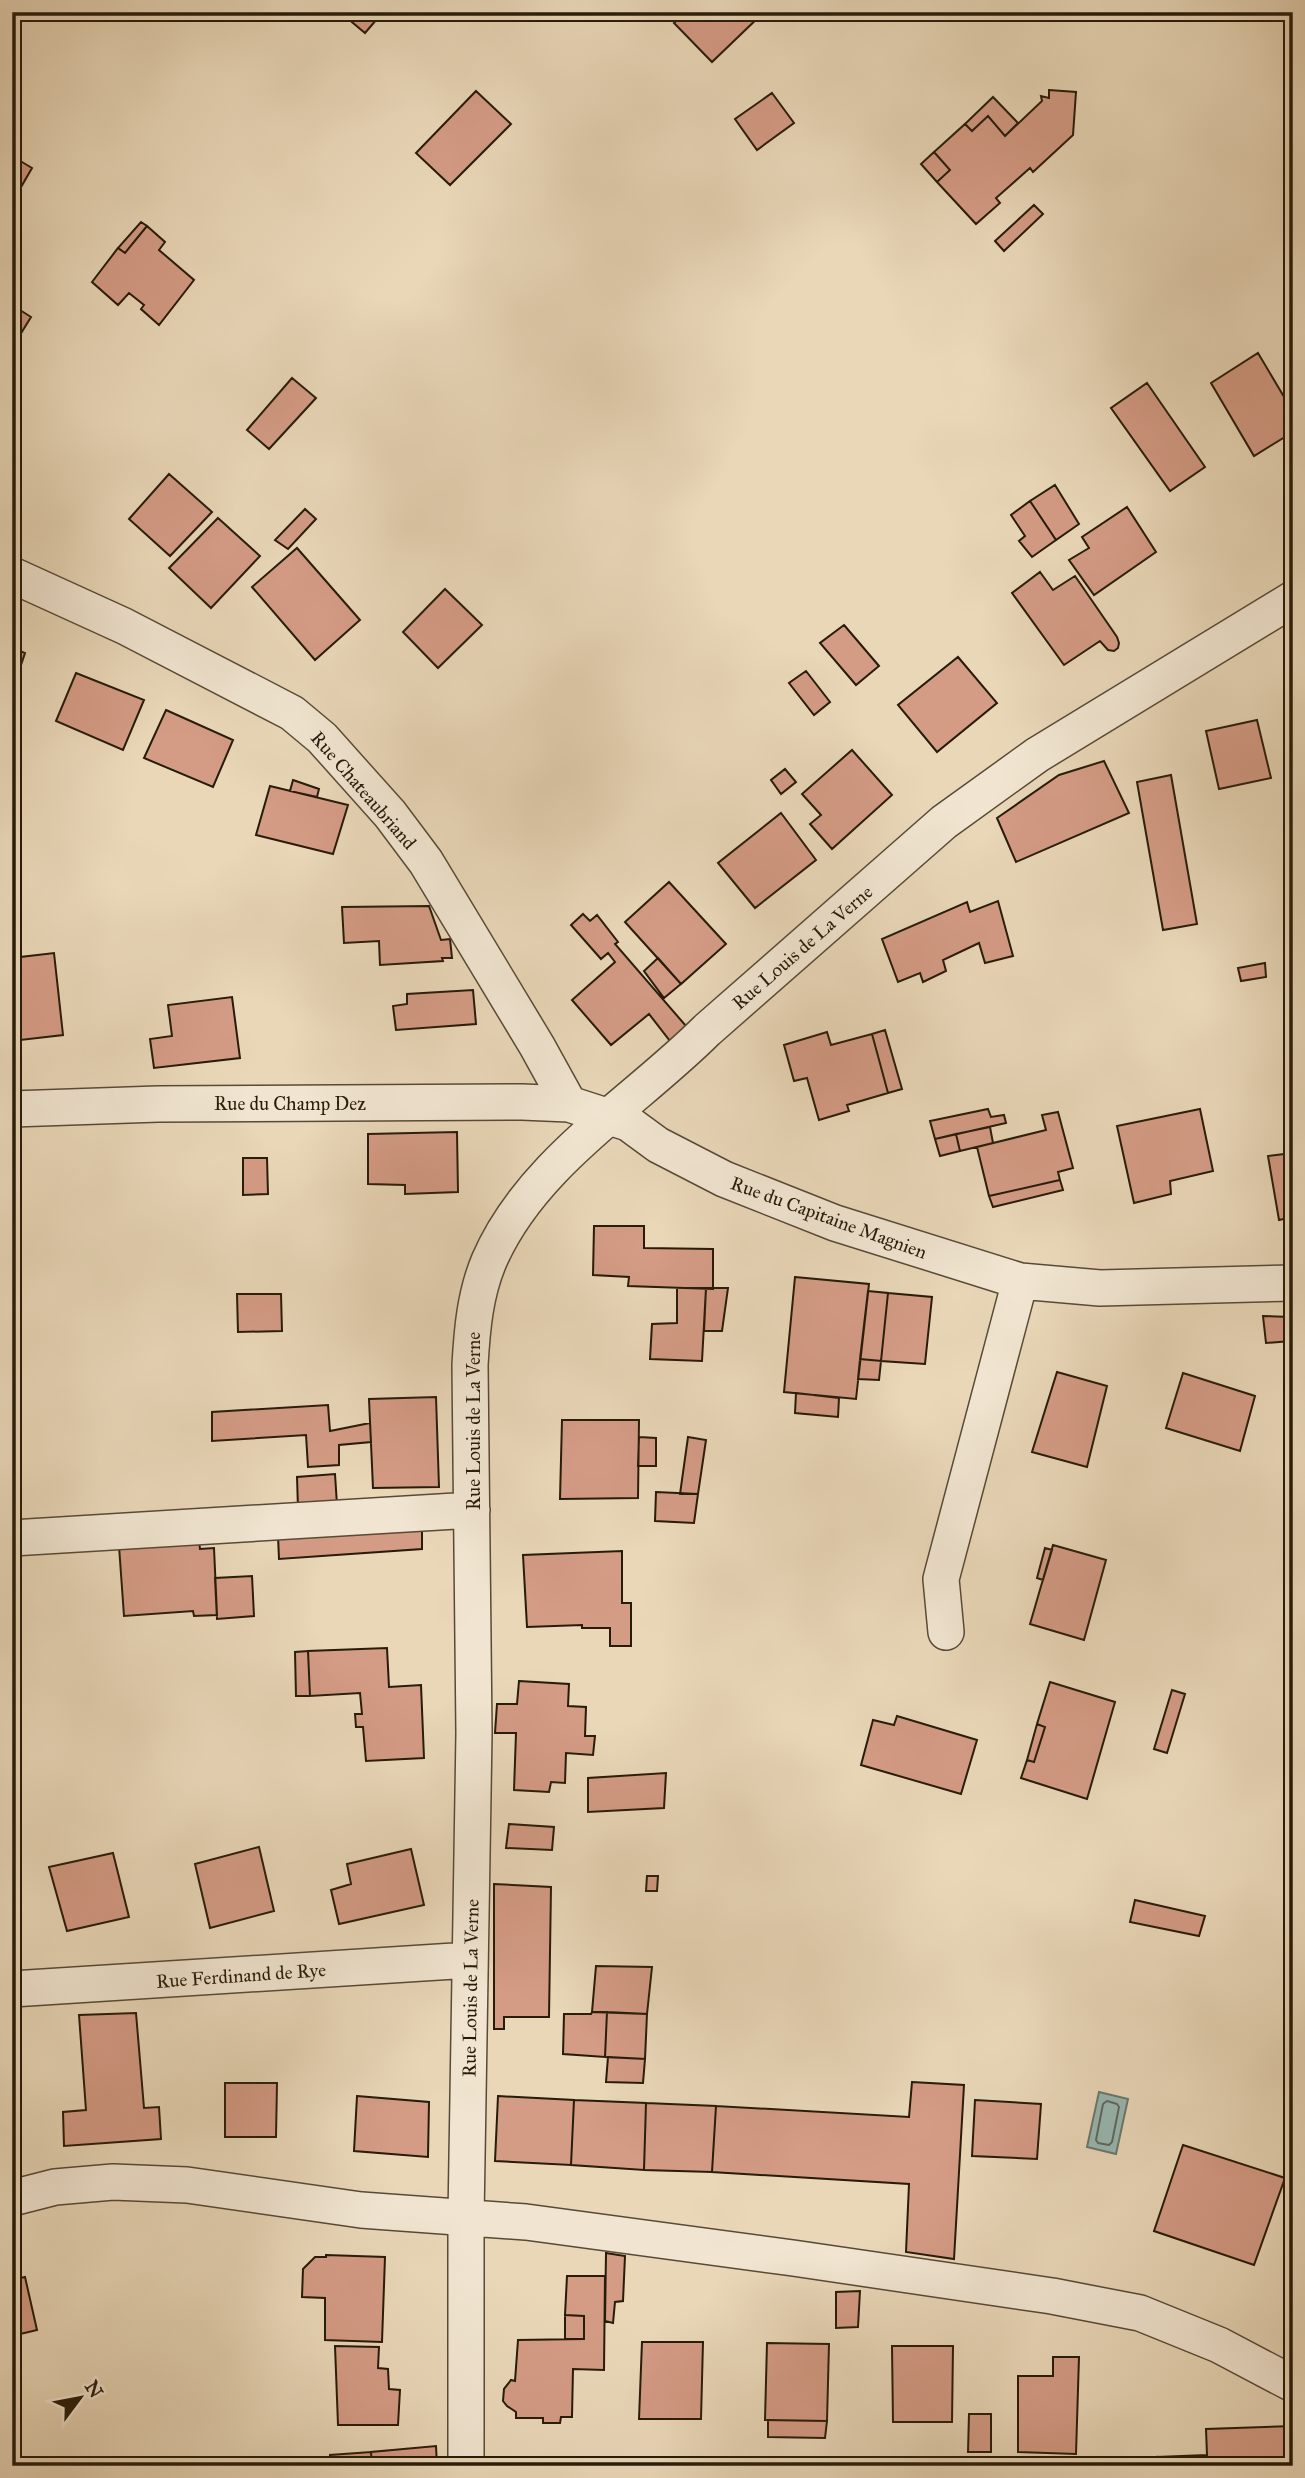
<svg xmlns="http://www.w3.org/2000/svg" width="1305" height="2478" font-family="'IM FELL Great Primer',serif">
	<rect width="100%" height="100%" fill="#e9d7b8"/>
	<filter id="stains"><feTurbulence type="fractalNoise" baseFrequency=".00286" numOctaves="4"/><feColorMatrix values="0 0 0 0 .2 0 0 0 0 .09 0 0 0 0 .02 0 0 0 .5 -.17"/></filter>
	<radialGradient id="worn" r=".72"><stop offset=".6" stop-color="#630" stop-opacity="0"/><stop offset="1" stop-color="#630" stop-opacity=".3"/></radialGradient>
	<!-- water -->
	<path fill="#98b8b3" stroke="#6b796f" stroke-width="2" d="M 1099,2092 L 1128,2099 L 1116,2154 L 1087,2147 Z"/>
	<g fill="none" stroke-linecap="round" stroke-linejoin="round">
		<!-- shore -->
		<path stroke="#606a5e" stroke-width="2" d="M 1107,2101 L 1117,2104 L 1119,2107 L 1112,2142 L 1109,2145 L 1098,2143 L 1096,2140 L 1103,2104 Z"/>
	</g>
	<!-- building -->
	<path fill="#d49b85" stroke="#271b0a" stroke-width="2" d="M 340,12 L 383,12 L 365,33 Z
		M 685,12 L 764,12 L 712,62 L 674,23 Z
		M 1049,90 L 1076,92 L 1073,135 L 1033,172 L 1030,168 L 996,198 L 1000,203 L 976,224 L 937,182 L 950,170 L 934,152 L 965,124 L 972,131 L 988,116 L 1005,136 L 1042,101 L 1041,96 L 1049,98 Z
		M 476,91 L 511,124 L 450,185 L 416,153 Z
		M 772,93 L 794,123 L 757,150 L 735,119 Z
		M 993,97 L 1018,123 L 1005,136 L 988,116 L 972,131 L 965,124 Z
		M 934,152 L 950,170 L 937,182 L 921,164 Z
		M 12,156 L 32,168 L 17,194 L 12,191 Z
		M 1034,205 L 1043,214 L 1004,251 L 995,241 Z
		M 141,222 L 147,226 L 125,253 L 118,248 Z
		M 147,226 L 165,242 L 159,250 L 194,280 L 159,325 L 141,309 L 144,305 L 129,293 L 118,305 L 92,282 L 118,248 L 125,253 Z
		M 12,305 L 31,317 L 12,348 Z
		M 1258,353 L 1293,412 L 1293,432 L 1254,456 L 1211,383 Z
		M 292,378 L 316,398 L 269,449 L 247,430 Z
		M 1147,383 L 1205,467 L 1170,491 L 1111,408 Z
		M 169,474 L 212,512 L 170,556 L 129,519 Z
		M 1055,485 L 1079,524 L 1056,540 L 1030,501 Z
		M 1030,501 L 1056,540 L 1032,557 L 1019,541 L 1025,536 L 1011,515 Z
		M 1127,507 L 1156,552 L 1094,595 L 1069,560 L 1089,548 L 1082,537 Z
		M 305,509 L 316,519 L 288,549 L 275,540 Z
		M 218,518 L 260,556 L 211,608 L 169,568 Z
		M 297,548 L 360,620 L 315,660 L 252,587 Z
		M 1040,572 L 1053,590 L 1075,576 L 1117,637 L 1119,643 L 1118,648 L 1114,651 L 1108,650 L 1100,641 L 1064,665 L 1012,593 Z
		M 445,589 L 482,625 L 438,668 L 403,632 Z
		M 844,625 L 879,666 L 856,685 L 820,643 Z
		M 12,648 L 25,653 L 12,692 Z
		M 958,657 L 997,703 L 937,752 L 898,705 Z
		M 806,671 L 830,702 L 814,715 L 789,683 Z
		M 76,673 L 144,700 L 123,750 L 56,721 Z
		M 166,710 L 233,740 L 213,787 L 144,758 Z
		M 1257,720 L 1271,778 L 1219,789 L 1206,731 Z
		M 852,750 L 892,795 L 832,849 L 810,824 L 821,815 L 802,794 Z
		M 1104,761 L 1129,813 L 1016,862 L 997,818 L 1059,775 Z
		M 785,769 L 796,782 L 781,794 L 771,780 Z
		M 1171,775 L 1197,924 L 1163,930 L 1137,782 Z
		M 293,780 L 319,789 L 317,797 L 290,791 Z
		M 270,786 L 348,805 L 333,854 L 256,835 Z
		M 781,813 L 816,860 L 755,908 L 718,863 Z
		M 669,882 L 726,944 L 681,984 L 625,922 Z
		M 998,901 L 1013,956 L 985,963 L 979,943 L 943,960 L 946,971 L 923,982 L 920,973 L 898,982 L 882,939 L 967,902 L 970,912 Z
		M 429,906 L 441,940 L 450,939 L 452,958 L 442,958 L 443,961 L 380,965 L 379,941 L 344,943 L 342,907 Z
		M 583,914 L 590,921 L 597,915 L 618,942 L 615,944 L 686,1026 L 670,1041 L 649,1014 L 611,1045 L 572,1000 L 615,962 L 608,953 L 601,959 L 571,925 Z
		M 54,953 L 63,1035 L 12,1041 L 12,958 Z
		M 658,958 L 681,984 L 664,998 L 644,971 Z
		M 1265,963 L 1266,977 L 1241,981 L 1238,968 Z
		M 473,990 L 476,1024 L 396,1030 L 393,1006 L 407,1004 L 407,994 Z
		M 232,997 L 240,1058 L 154,1068 L 150,1039 L 172,1036 L 168,1005 Z
		M 885,1030 L 902,1089 L 888,1093 L 872,1034 Z
		M 827,1032 L 831,1045 L 872,1034 L 888,1093 L 847,1105 L 849,1111 L 819,1120 L 807,1078 L 794,1081 L 784,1045 Z
		M 988,1109 L 991,1117 L 1004,1115 L 1006,1123 L 935,1139 L 930,1121 Z
		M 1200,1109 L 1213,1171 L 1170,1181 L 1171,1194 L 1134,1203 L 1117,1126 Z
		M 1058,1112 L 1073,1168 L 1058,1172 L 1060,1180 L 989,1196 L 977,1147 L 1046,1130 L 1042,1115 Z
		M 990,1127 L 993,1143 L 960,1151 L 956,1134 Z
		M 457,1132 L 458,1192 L 405,1194 L 405,1185 L 368,1184 L 368,1134 Z
		M 956,1134 L 960,1151 L 940,1156 L 935,1139 Z
		M 1293,1153 L 1293,1217 L 1279,1220 L 1268,1156 Z
		M 243,1158 L 267,1158 L 268,1194 L 243,1195 Z
		M 1060,1180 L 1063,1190 L 993,1207 L 989,1196 Z
		M 594,1226 L 644,1226 L 644,1248 L 713,1249 L 713,1289 L 628,1286 L 629,1277 L 593,1275 Z
		M 795,1277 L 869,1284 L 856,1399 L 784,1392 Z
		M 677,1288 L 706,1288 L 702,1361 L 650,1359 L 652,1324 L 677,1323 Z
		M 706,1288 L 728,1288 L 722,1331 L 704,1331 Z
		M 868,1291 L 888,1293 L 881,1361 L 860,1359 Z
		M 888,1293 L 932,1297 L 925,1364 L 881,1361 Z
		M 237,1294 L 281,1294 L 282,1331 L 238,1332 Z
		M 1263,1316 L 1290,1317 L 1291,1341 L 1266,1343 Z
		M 860,1359 L 881,1361 L 879,1380 L 858,1379 Z
		M 1057,1372 L 1107,1386 L 1087,1467 L 1032,1452 Z
		M 1183,1373 L 1255,1396 L 1240,1451 L 1166,1428 Z
		M 796,1393 L 839,1398 L 838,1417 L 795,1413 Z
		M 436,1397 L 439,1487 L 373,1488 L 369,1399 Z
		M 328,1405 L 330,1431 L 370,1423 L 371,1442 L 339,1445 L 339,1465 L 308,1467 L 306,1435 L 212,1441 L 212,1412 Z
		M 562,1420 L 639,1420 L 638,1498 L 560,1499 Z
		M 639,1437 L 656,1438 L 656,1466 L 638,1466 Z
		M 688,1437 L 706,1440 L 698,1494 L 680,1494 Z
		M 335,1474 L 337,1505 L 298,1508 L 297,1477 Z
		M 656,1492 L 698,1494 L 694,1523 L 655,1521 Z
		M 422,1528 L 422,1549 L 279,1559 L 278,1536 Z
		M 199,1540 L 200,1549 L 214,1548 L 217,1615 L 194,1616 L 193,1611 L 124,1616 L 119,1546 Z
		M 1053,1545 L 1106,1560 L 1084,1640 L 1030,1624 Z
		M 1045,1548 L 1052,1550 L 1043,1580 L 1037,1578 Z
		M 622,1551 L 622,1603 L 631,1603 L 631,1646 L 610,1646 L 610,1628 L 582,1628 L 582,1625 L 527,1627 L 523,1555 Z
		M 252,1576 L 254,1616 L 217,1619 L 215,1578 Z
		M 12,1589 L 18,1589 L 19,1629 L 12,1629 Z
		M 387,1648 L 389,1687 L 421,1685 L 424,1758 L 366,1761 L 363,1727 L 356,1727 L 355,1714 L 362,1714 L 360,1693 L 310,1696 L 308,1651 Z
		M 308,1651 L 310,1696 L 296,1696 L 295,1652 Z
		M 519,1681 L 569,1684 L 568,1706 L 586,1707 L 585,1736 L 595,1736 L 593,1755 L 566,1753 L 565,1783 L 551,1782 L 549,1792 L 514,1790 L 516,1733 L 495,1733 L 497,1704 L 517,1704 Z
		M 1050,1682 L 1115,1702 L 1087,1799 L 1021,1778 L 1027,1760 L 1034,1762 L 1045,1727 L 1037,1724 Z
		M 1172,1690 L 1185,1694 L 1167,1753 L 1154,1749 Z
		M 897,1716 L 977,1740 L 961,1794 L 861,1765 L 873,1720 L 894,1725 Z
		M 1037,1724 L 1045,1727 L 1034,1762 L 1027,1760 Z
		M 666,1773 L 664,1808 L 588,1812 L 588,1778 Z
		M 509,1824 L 554,1827 L 552,1850 L 506,1848 Z
		M 259,1847 L 274,1911 L 210,1928 L 195,1864 Z
		M 411,1849 L 424,1905 L 339,1924 L 331,1890 L 351,1884 L 347,1864 Z
		M 113,1853 L 129,1917 L 67,1931 L 49,1867 Z
		M 647,1876 L 658,1876 L 657,1891 L 646,1891 Z
		M 494,1884 L 551,1887 L 549,2017 L 504,2017 L 504,2029 L 494,2029 Z
		M 1135,1900 L 1205,1916 L 1199,1936 L 1130,1922 Z
		M 596,1966 L 652,1967 L 647,2014 L 592,2012 Z
		M 592,2012 L 607,2012 L 605,2057 L 563,2054 L 564,2014 L 591,2014 Z
		M 607,2012 L 647,2014 L 645,2059 L 605,2057 Z
		M 136,2013 L 144,2108 L 159,2107 L 161,2139 L 64,2146 L 63,2112 L 86,2110 L 79,2015 Z
		M 608,2057 L 645,2059 L 643,2083 L 606,2082 Z
		M 912,2082 L 964,2085 L 954,2259 L 906,2252 L 909,2184 L 712,2172 L 716,2106 L 909,2117 Z
		M 225,2083 L 277,2083 L 276,2137 L 225,2137 Z
		M 357,2096 L 429,2102 L 428,2157 L 354,2151 Z
		M 498,2096 L 574,2100 L 571,2165 L 495,2161 Z
		M 574,2100 L 646,2103 L 644,2170 L 571,2165 Z
		M 975,2100 L 1041,2104 L 1037,2159 L 972,2156 Z
		M 646,2103 L 716,2106 L 712,2172 L 644,2170 Z
		M 1183,2145 L 1285,2178 L 1254,2265 L 1154,2231 Z
		M 606,2253 L 625,2256 L 623,2301 L 615,2302 L 613,2323 L 605,2321 Z
		M 326,2255 L 385,2257 L 382,2342 L 325,2340 L 325,2298 L 302,2297 L 303,2269 L 315,2257 L 326,2257 Z
		M 567,2276 L 605,2276 L 604,2370 L 573,2369 L 572,2417 L 561,2417 L 560,2423 L 543,2423 L 543,2418 L 516,2418 L 516,2412 L 507,2406 L 503,2401 L 504,2389 L 511,2380 L 515,2381 L 518,2340 L 584,2339 L 584,2316 L 565,2315 Z
		M 25,2277 L 37,2330 L 12,2336 L 12,2280 Z
		M 860,2291 L 858,2327 L 836,2328 L 836,2292 Z
		M 565,2315 L 584,2316 L 584,2339 L 565,2339 Z
		M 642,2342 L 703,2342 L 701,2419 L 639,2419 Z
		M 767,2343 L 829,2344 L 827,2421 L 765,2420 Z
		M 335,2346 L 379,2347 L 378,2368 L 388,2369 L 389,2389 L 400,2390 L 398,2425 L 338,2425 Z
		M 892,2346 L 953,2346 L 952,2422 L 893,2422 Z
		M 1053,2357 L 1079,2357 L 1076,2454 L 1018,2452 L 1018,2376 L 1053,2376 Z
		M 969,2414 L 991,2414 L 991,2452 L 968,2452 Z
		M 768,2420 L 827,2421 L 825,2438 L 768,2437 Z
		M 1293,2426 L 1293,2466 L 1157,2466 L 1157,2457 L 1207,2455 L 1206,2429 Z
		M 436,2446 L 437,2466 L 372,2466 L 371,2452 Z
		M 371,2452 L 372,2466 L 331,2466 L 330,2455 Z
		M 1157,2457 L 1157,2466 L 1133,2466 L 1133,2460 Z"/>
	<g fill="none" stroke-linecap="round" stroke-linejoin="round">
		<defs>
			<path id="minor" d="M 12,575 L 124,626 L 292,713 L 322,738 L 390,814 L 426,862 L 537,1046 L 569,1104 L 628,1123 L 658,1145 L 724,1179 L 835,1223 L 1020,1281 L 1100,1288 L 1293,1283
				M 12,1109 L 158,1104 L 522,1102 L 569,1104
				M 12,1538 L 472,1510
				M 946,1632 L 941,1579 L 1020,1281
				M 12,1989 L 470,1960
				M 12,2198 L 55,2187 L 113,2182 L 187,2185 L 361,2210 L 526,2222 L 793,2258 L 1052,2296 L 1140,2313 L 1219,2345 L 1293,2384
				M 466,2466 L 466,2218 L 474,1733 L 470,1365 C 472,1330 475,1294 489,1261 C 531,1163 634,1103 707,1030 L 944,822 L 1037,755 L 1293,599"/>
		</defs>
		<!-- minor casing -->
		<use href="#minor" stroke="#584a36" stroke-width="38"/>
		<!-- minor -->
		<use href="#minor" stroke="#f1e5d1" stroke-width="35"/>
	</g>
	<g text-anchor="middle" stroke-width="5" stroke-linejoin="round" paint-order="stroke">
		<!-- street labels -->
		<g font-size="19" fill="#271b0a" stroke="#f1e5d1">
			<text transform="translate(364 790) rotate(49)" y="7">Rue Chateaubriand</text>
			<text transform="translate(802 947) rotate(-41)" y="7">Rue Louis de La Verne</text>
			<text x="290" y="1110">Rue du Champ Dez</text>
			<text transform="translate(829 1217) rotate(20)" y="7">Rue du Capitaine Magnien</text>
			<text transform="translate(473 1421) rotate(-90)" y="7">Rue Louis de La Verne</text>
			<text transform="translate(241 1975) rotate(-4)" y="7">Rue Ferdinand de Rye</text>
			<text transform="translate(470 1988) rotate(-89)" y="7">Rue Louis de La Verne</text>
		</g>
	</g>
	<!-- margin -->
	<rect width="1305" height="2478" fill="none" stroke="#e9d7b8" stroke-width="42"/>
	<rect x="14" y="14" width="1277" height="2450" fill="none" stroke="#271b0a" stroke-width="3.5"/>
	<rect x="21" y="21" width="1263" height="2436" fill="none" stroke="#271b0a" stroke-width="2"/>
	<!-- north arrow -->
	<g transform="translate(80 2398) rotate(58)" stroke="#f1e5d1" stroke-width="5" paint-order="stroke">
	<path d="M0-5L12 26L0 18L-12 26Z" fill="#271b0a"/>
	<text y="-10" font-size="19" font-weight="bold" text-anchor="middle" fill="#271b0a">N</text>
	</g>
	<rect width="100%" height="100%" filter="url(#stains)"/>
	<rect width="100%" height="100%" fill="url(#worn)"/>
</svg>
